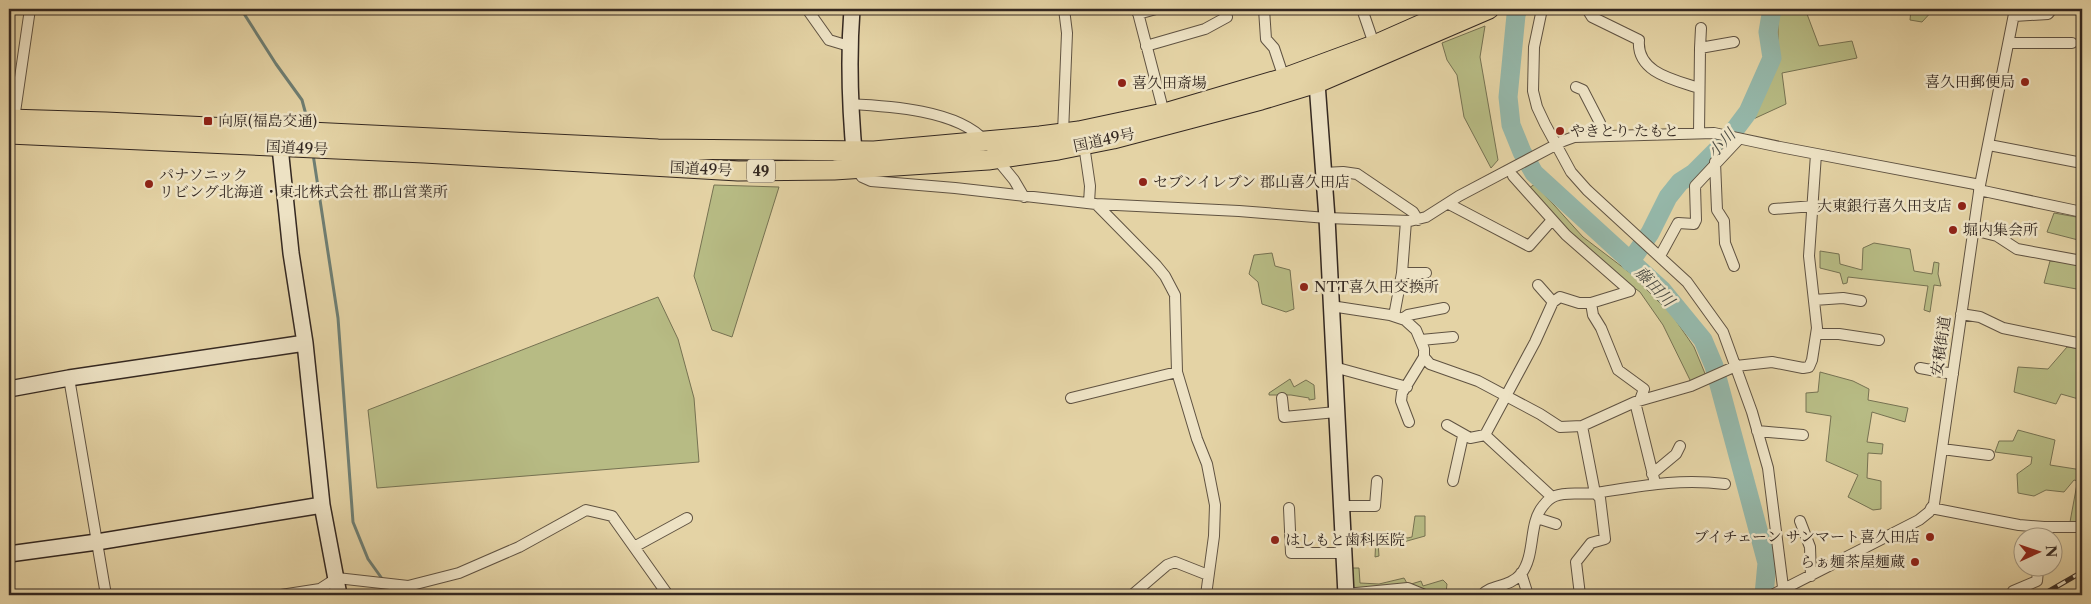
<svg xmlns="http://www.w3.org/2000/svg" width="2091" height="604" font-family="'Libre Caslon Text','Noto Serif JP',serif">
	<rect width="100%" height="100%" fill="#e4d3a5"/>
	<filter id="stains"><feTurbulence type="fractalNoise" baseFrequency=".004" numOctaves="4"/><feColorMatrix values="0 0 0 0 .2 0 0 0 0 .09 0 0 0 0 .02 0 0 0 .5 -.17"/></filter>
	<radialGradient id="worn" r=".72"><stop offset=".6" stop-color="#630" stop-opacity="0"/><stop offset="1" stop-color="#630" stop-opacity=".3"/></radialGradient>
	<!-- green -->
	<path fill="#b7bb84" stroke="#767252" d="M 1782,9 L 1807,14 L 1819,46 L 1852,41 L 1857,58 L 1782,73 L 1786,104 L 1749,121 L 1763,98 L 1775,57 L 1778,39 L 1778,11 Z
		M 1911,9 L 1934,9 L 1922,22 L 1910,20 Z
		M 1485,26 L 1480,57 L 1498,160 L 1491,168 L 1464,117 L 1457,75 L 1447,60 L 1442,43 Z
		M 1535,184 L 1583,237 L 1629,272 L 1672,315 L 1694,347 L 1706,376 L 1691,382 L 1663,325 L 1640,292 L 1604,266 L 1565,230 L 1529,188 Z
		M 714,185 L 779,187 L 732,337 L 712,330 L 694,276 Z
		M 2054,213 L 2082,218 L 2082,241 L 2047,232 Z
		M 1874,243 L 1910,249 L 1914,271 L 1932,274 L 1934,262 L 1939,263 L 1938,274 L 1941,286 L 1934,285 L 1930,312 L 1924,310 L 1928,286 L 1848,277 L 1847,283 L 1843,284 L 1840,273 L 1820,268 L 1820,251 L 1839,254 L 1840,264 L 1862,270 L 1863,248 Z
		M 1272,253 L 1275,266 L 1290,270 L 1294,309 L 1286,312 L 1262,304 L 1258,282 L 1249,274 L 1254,255 Z
		M 2050,261 L 2082,264 L 2082,290 L 2044,283 Z
		M 658,297 L 678,339 L 694,398 L 699,462 L 377,488 L 368,410 Z
		M 2067,347 L 2082,349 L 2082,400 L 2061,394 L 2056,404 L 2014,392 L 2018,367 L 2048,369 Z
		M 1820,372 L 1853,381 L 1869,389 L 1868,400 L 1908,408 L 1905,422 L 1872,412 L 1867,442 L 1883,444 L 1882,454 L 1868,453 L 1867,478 L 1881,481 L 1881,509 L 1873,510 L 1848,497 L 1858,475 L 1826,461 L 1831,416 L 1806,412 L 1806,393 L 1818,392 Z
		M 1290,379 L 1294,387 L 1306,380 L 1314,385 L 1315,399 L 1309,400 L 1309,398 L 1291,395 L 1269,395 L 1269,393 Z
		M 2018,430 L 2055,440 L 2050,465 L 2082,470 L 2082,482 L 2074,480 L 2064,492 L 2046,490 L 2034,496 L 2018,493 L 2017,474 L 2031,464 L 2032,457 L 1995,452 L 1999,441 L 2013,441 Z
		M 2077,484 L 2082,484 L 2082,524 L 2070,522 Z
		M 1415,516 L 1425,516 L 1425,536 L 1400,543 L 1395,540 L 1378,542 L 1379,556 L 1375,557 L 1376,537 C 1388,537 1402,540 1412,537 Z
		M 1352,568 L 1359,568 L 1360,583 L 1379,584 L 1404,578 L 1408,585 L 1421,581 L 1423,586 L 1443,580 L 1447,584 L 1446,593 L 1437,595 L 1406,586 L 1352,590 Z"/>
	<g fill="none" stroke-linecap="round" stroke-linejoin="round">
		<!-- stream -->
		<path stroke="#6e7e73" stroke-width="3" d="M 241,9 L 276,64 L 302,100 L 309,126
			M 313,154 L 338,318 L 353,522 L 368,559 L 383,580
			M 387,585 L 393,595"/>
		<!-- river -->
		<path stroke="#95b7a9" stroke-width="19" d="M 1518,9 L 1516,15 L 1508,97 L 1511,125 L 1522,152 L 1534,173 L 1662,290 L 1703,340 L 1714,366 L 1767,563 L 1764,595
			M 1630,262 L 1650,233 L 1668,197 L 1680,182 L 1694,173 L 1727,140 L 1748,112 L 1772,58 L 1768,32 L 1772,9"/>
		<defs>
			<path id="street" d="M 807,9 L 829,40 L 849,46
				M 1137,9 L 1165,117
				M 1264,9 L 1266,39 L 1274,48 L 1284,78
				M 1362,9 L 1374,44
				M 1542,9 L 1534,47 L 1533,91 L 1537,107 L 1545,124 L 1571,172 L 1587,190 L 1687,282 L 1723,332 L 1752,412 L 1768,468 L 1784,595
				M 1587,9 L 1592,17 L 1639,40 C 1636,73 1675,80 1699,88
				M 1138,14 L 1156,9
				M 2014,16 L 2048,14 L 2052,9
				M 2009,43 L 2072,43
				M 1146,46 L 1205,29 L 1227,17
				M 1700,48 L 1701,28
				M 1576,87 L 1583,90 L 1600,123 L 1601,136
				M 849,104 C 889,106 958,110 985,141
				M 14,119 L 30,9
				M 1063,133 L 1067,33 L 1064,9
				M 1699,133 L 1700,48 L 1734,42
				M 1084,145 L 1090,186 L 1089,203
				M 1989,145 L 2082,163
				M 996,158 L 1014,180 L 1024,197
				M 1715,162 L 1717,210 L 1724,221 L 1725,243 L 1734,266
				M 856,169 L 862,177 L 871,181 L 955,188 L 1096,204 L 1239,211 L 1327,218 L 1410,221 L 1426,217 L 1459,196 L 1563,141 L 1574,137 L 1714,133 L 1780,147 L 1980,185
				M 1323,173 L 1343,172 L 1357,174 L 1413,212 L 1418,220
				M 1513,176 L 1566,235 L 1630,291
				M 1979,190 L 2082,212
				M 1096,204 L 1156,265 L 1165,276 L 1175,295 L 1177,372 L 1197,439 L 1207,464 L 1215,505 L 1214,536 L 1206,595
				M 1449,204 L 1529,246 L 1552,220
				M 1774,209 L 1814,206
				M 1973,230 L 1997,236 L 2017,249 L 2082,261
				M 1660,256 L 1678,223 L 1694,224 L 1696,220 L 1695,186 L 1739,139
				M 1402,273 L 1426,273
				M 1814,300 L 1843,298 L 1861,301
				M 1553,302 L 1560,297 L 1579,303 L 1591,303 L 1630,291
				M 1591,303 L 1593,315 L 1601,328 L 1618,370 L 1644,389 L 1640,400
				M 1331,306 L 1390,315 L 1405,320 L 1416,330 L 1424,349 L 1424,357 L 1430,364 L 1478,381 L 1540,414 L 1560,427 L 1582,426
				M 1961,314 L 1980,317 L 2003,328 L 2082,344
				M 1394,316 L 1402,273 L 1406,221
				M 1402,319 L 1408,315 L 1444,308
				M 1817,334 L 1839,334 L 1879,340
				M 1421,340 L 1453,337
				M 1334,367 L 1407,387
				M 1920,368 L 1953,374
				M 69,378 L 106,595
				M 1071,398 L 1177,372
				M 1282,398 L 1284,417 L 1336,412
				M 1635,402 L 1655,483
				M 1409,422 L 1401,401 L 1402,393 L 1424,357
				M 1447,425 L 1470,438 L 1485,435 L 1552,497
				M 1757,431 L 1803,435
				M 1485,435 L 1535,342 L 1553,302 L 1538,285
				M 1942,449 L 1989,455
				M 1652,474 L 1676,454 L 1680,446
				M 1453,481 L 1463,436
				M 1341,506 L 1375,506 L 1377,481
				M 1289,508 L 1291,553 L 1343,553
				M 1931,508 L 2019,525 L 2044,527 L 2082,527
				M 1537,518 L 1556,524
				M 1800,521 L 1810,547 L 1811,576
				M 634,547 L 687,518
				M 1521,573 L 1528,595
				M 2013,591 L 2037,581 L 2038,571 L 2041,566
				M 1346,594 L 1408,588 L 1425,595
				M 281,595 L 320,589 L 337,578 L 408,586 L 459,573 L 519,547 L 586,510 L 612,516 L 668,595
				M 1132,595 L 1167,565 L 1175,562 L 1208,575
				M 1482,595 C 1491,584 1509,588 1521,574 C 1536,555 1528,524 1543,506 C 1546,502 1550,498 1555,496 C 1567,491 1583,495 1596,493 C 1641,486 1679,478 1725,484
				M 1580,595 L 1576,562 L 1591,543 L 1605,539 L 1600,498 L 1595,493 L 1582,426 L 1635,402 L 1691,386 L 1736,366 L 1772,362 L 1803,368 L 1809,367 L 1812,360 L 1817,328 L 1809,256 L 1816,154
				M 1772,595 L 1919,520 L 1929,512 L 1934,504 L 1980,185 L 2015,9"/>
			<path id="secondary" d="M 852,9 C 848,61 850,110 855,162
				M 1315,73 L 1317,83 L 1327,218 L 1346,595
				M 280,147 L 291,253 L 305,343 L 322,505 L 339,595
				M 9,389 L 69,378 L 305,343
				M 9,554 L 97,542 L 322,505"/>
			<path id="highway" d="M 9,119 L 106,122 L 658,149 L 874,151 L 1040,136 L 1079,131 L 1168,112 L 1284,78 L 1379,43 L 1456,9
				M 9,134 L 424,153 L 738,171 L 834,170 L 988,160 L 1058,150 L 1113,139 L 1261,100 L 1317,83 L 1489,9"/>
		</defs>
		<!-- street casing -->
		<use href="#street" stroke="#605342" stroke-width="12"/>
		<!-- secondary casing -->
		<use href="#secondary" stroke="#342821" stroke-width="18"/>
		<!-- highway casing -->
		<use href="#highway" stroke="#342821" stroke-width="21"/>
		<!-- street -->
		<use href="#street" stroke="#ede2c4" stroke-width="10"/>
		<!-- secondary -->
		<use href="#secondary" stroke="#ede2c4" stroke-width="15"/>
		<!-- highway -->
		<use href="#highway" stroke="#e4d3a5" stroke-width="19"/>
		<defs>
			<path id="rail" d="M 2042,595 L 2082,572"/>
		</defs>
		<!-- rail casing -->
		<use href="#rail" stroke="#342821" stroke-width="5"/>
		<!-- rail -->
		<use href="#rail" stroke="#ede2c4" stroke-width="3" stroke-dasharray="9" stroke-linecap="butt"/>
	</g>
	<!-- markers -->
	<g fill="#8f2418" stroke="#ede2c4" stroke-width="2">
		<circle cx="2025" cy="82" r="5"/>
		<circle cx="1122" cy="83" r="5"/>
		<rect x="203" y="116" width="10" height="10" rx="2.5"/>
		<circle cx="1560" cy="131" r="5"/>
		<circle cx="1143" cy="182" r="5"/>
		<circle cx="149" cy="184" r="5"/>
		<circle cx="1962" cy="206" r="5"/>
		<circle cx="1953" cy="230" r="5"/>
		<circle cx="1304" cy="287" r="5"/>
		<circle cx="1930" cy="537" r="5"/>
		<circle cx="1275" cy="540" r="5"/>
		<circle cx="1915" cy="562" r="5"/>
	</g>
	<g text-anchor="middle" stroke-width="5" stroke-linejoin="round" paint-order="stroke">
		<!-- shield labels -->
		<rect fill="#ede2c4" stroke="#6c6052" stroke-width="1" x="747" y="159.5" width="28" height="23" rx="4"/>
		<g font-size="14" font-weight="bold" fill="#342821">
			<text x="761" y="176">49</text>
		</g>
		<!-- poi labels -->
		<g font-size="15" fill="#342821" stroke="#ede2c4" text-anchor="start">
			<text x="2015" y="87" text-anchor="end">喜久田郵便局</text>
			<text x="1132" y="88">喜久田斎場</text>
			<text x="218" y="126">向原(福島交通)</text>
			<text x="1570" y="136">やきとり たもと</text>
			<text x="159" y="180">パナソニック<tspan x="159" dy="17">リビング北海道・東北株式会社 郡山営業所</tspan></text>
			<text x="1153" y="187">セブンイレブン 郡山喜久田店</text>
			<text x="1952" y="211" text-anchor="end">大東銀行喜久田支店</text>
			<text x="1963" y="235">堀内集会所</text>
			<text x="1314" y="292">NTT喜久田交換所</text>
			<text x="1920" y="542" text-anchor="end">ブイチェーン サンマート喜久田店</text>
			<text x="1285" y="545">はしもと歯科医院</text>
			<text x="1905" y="567" text-anchor="end">らぁ麺茶屋麺蔵</text>
		</g>
		<!-- street labels -->
		<g font-size="15" fill="#342821" stroke="#ede2c4">
			<text transform="translate(1104 140) rotate(-12)" y="5">国道49号</text>
			<text transform="translate(297 148) rotate(3)" y="5">国道49号</text>
			<text transform="translate(701 169) rotate(3)" y="5">国道49号</text>
			<text transform="translate(1941 346) rotate(-82)" y="5">安積街道</text>
		</g>
		<!-- water labels -->
		<g font-size="16" font-style="italic" fill="#4c4c43" stroke="#ede2c4">
			<text transform="translate(1721 143) rotate(-47)" y="6">小川</text>
			<text transform="translate(1655 286) rotate(46)" y="6">藤田川</text>
		</g>
	</g>
	<!-- margin -->
	<rect width="2091" height="604" fill="none" stroke="#e4d3a5" stroke-width="30"/>
	<rect x="10" y="10" width="2071" height="584" fill="none" stroke="#342821" stroke-width="2.5"/>
	<rect x="15" y="15" width="2061" height="574" fill="none" stroke="#342821"/>
	<!-- north arrow -->
	<g transform="translate(2038 552) rotate(87)"><circle r="24" fill="#ede2c4" stroke="#a39883"/>
	<path d="M0-4L9 19L0 12L-9 19Z" fill="#8f2418"/>
	<text y="-8" font-size="14" font-weight="bold" text-anchor="middle" fill="#342821">N</text>
	</g>
	<rect width="100%" height="100%" filter="url(#stains)"/>
	<rect width="100%" height="100%" fill="url(#worn)"/>
</svg>
